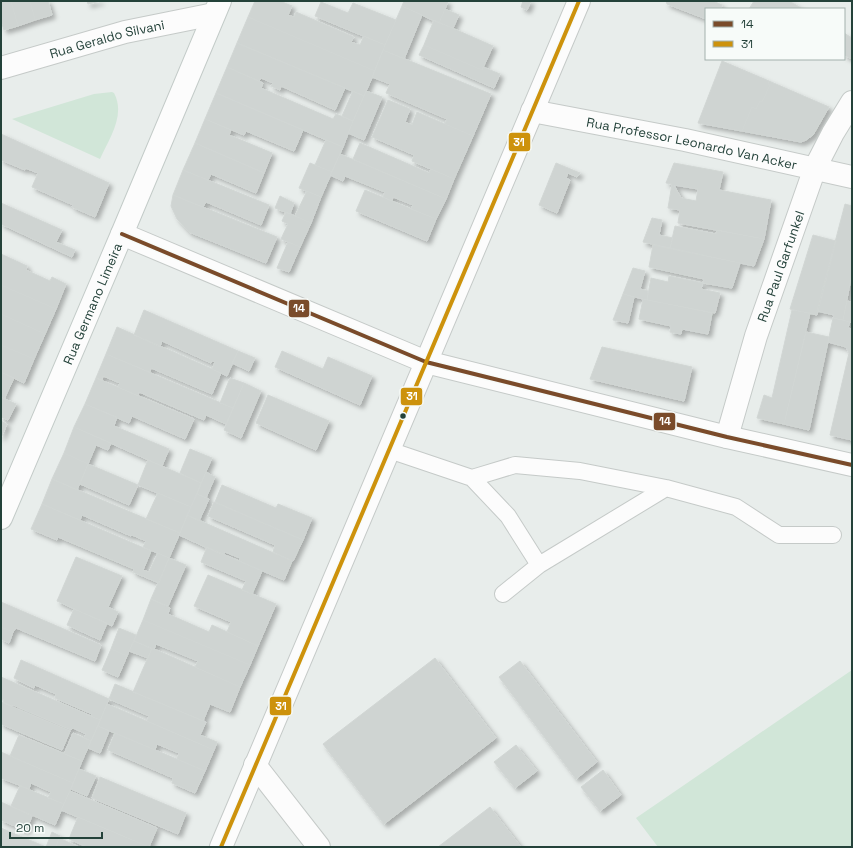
<svg xmlns="http://www.w3.org/2000/svg" width="853" height="848" font-family="'Space Grotesk',sans-serif">
	<defs>
		<filter id="shadow"><feDropShadow dx="3.5" dy="3.5" stdDeviation="2" flood-color="#0004"/></filter>
	</defs>
	<rect width="100%" height="100%" fill="#e8edeb"/>
	<!-- green -->
	<path fill="#d1e6d8" d="M 112,92 L 114,93 C 126,115 109,139 100,159 L 12,119 L 94,94 Z
		M 852,670 L 852,847 L 658,847 L 636,818 Z"/>
	<!-- building -->
	<path fill="#cfd4d2" stroke="#d1d6d4" fill-rule="evenodd" filter="url(#shadow)" d="M 1,1 L 11,1 L 18,26 L 4,30 L 1,21 Z
		M 11,1 L 30,1 L 35,20 L 18,26 Z
		M 30,1 L 48,1 L 52,15 L 35,20 Z
		M 87,1 L 101,1 L 88,4 Z
		M 255,1 L 280,1 L 292,6 L 288,15 L 294,17 L 296,12 L 354,37 L 351,42 L 360,45 L 364,36 L 385,45 L 375,71 L 248,17 Z
		M 404,1 L 445,1 L 448,2 L 439,23 L 402,6 Z
		M 523,1 L 531,1 L 527,10 L 521,7 Z
		M 666,1 L 713,1 L 722,5 L 721,9 L 706,9 L 706,19 L 667,4 Z
		M 754,1 L 789,1 L 803,9 L 749,9 Z
		M 321,2 L 348,13 L 353,3 L 396,20 L 385,45 L 315,16 Z
		M 402,6 L 422,15 L 404,59 L 383,50 Z
		M 445,9 L 459,15 L 453,28 L 439,23 Z
		M 248,17 L 375,71 L 364,96 L 237,43 Z
		M 434,20 L 493,46 L 482,70 L 424,45 Z
		M 844,33 L 852,38 L 852,59 L 844,55 Z
		M 237,43 L 345,88 L 335,110 L 281,86 L 280,90 L 271,86 L 273,83 L 261,78 L 259,81 L 227,67 Z
		M 424,45 L 482,70 L 483,67 L 500,74 L 494,88 L 419,55 Z
		M 383,50 L 491,94 L 473,136 L 445,124 L 447,119 L 386,93 L 390,84 L 372,77 Z
		M 722,61 L 769,81 L 768,84 L 770,85 L 762,102 L 760,101 L 756,109 L 752,107 L 742,131 L 698,123 Z
		M 227,67 L 263,83 L 261,88 L 333,119 L 336,114 L 353,121 L 343,147 L 216,93 Z
		M 769,81 L 829,107 L 813,135 L 806,140 L 801,142 L 742,131 L 752,107 L 756,109 L 760,101 L 762,102 L 770,85 L 768,84 Z
		M 353,91 L 364,96 L 353,121 L 342,116 Z
		M 366,91 L 382,97 L 364,140 L 348,133 Z
		M 216,93 L 303,130 L 294,151 L 246,131 L 244,135 L 205,119 Z
		M 388,100 L 410,109 L 405,122 L 412,125 L 417,112 L 473,136 L 454,179 L 412,161 L 414,155 L 372,137 Z
		M 205,119 L 231,130 L 229,135 L 272,153 L 264,173 L 195,143 Z
		M 1,134 L 109,183 L 95,217 L 72,207 L 73,205 L 32,187 L 38,173 L 25,168 L 25,170 L 1,160 Z
		M 326,140 L 343,147 L 332,172 L 315,165 Z
		M 195,143 L 264,173 L 256,193 L 211,174 L 208,180 L 183,170 Z
		M 360,143 L 429,173 L 431,169 L 454,179 L 446,199 L 353,159 Z
		M 340,154 L 446,199 L 436,219 L 411,209 L 413,205 L 393,197 L 392,201 L 383,197 L 385,192 L 345,176 L 343,181 L 330,175 Z
		M 310,163 L 332,172 L 321,197 L 299,188 Z
		M 556,163 L 580,173 L 579,175 L 578,175 L 577,177 L 568,173 L 566,178 L 570,180 L 557,213 L 539,205 Z
		M 674,163 L 723,172 L 719,190 L 771,200 L 764,239 L 678,223 L 680,210 L 668,208 L 672,184 L 666,183 ZM 674,185 L 698,189 L 696,201 L 681,198 Z
		M 183,170 L 269,205 L 261,225 L 206,202 L 203,207 L 173,195 Z
		M 365,190 L 436,219 L 427,241 L 356,211 Z
		M 307,191 L 321,197 L 311,223 L 295,216 Z
		M 173,195 L 277,237 L 266,263 L 189,232 L 177,219 L 171,206 Z
		M 280,196 L 294,203 L 290,214 L 275,208 Z
		M 1,203 L 62,230 L 56,242 L 75,250 L 72,257 L 1,224 Z
		M 845,204 L 852,206 L 852,273 L 843,320 L 833,318 L 834,315 L 817,311 Z
		M 286,212 L 311,223 L 300,247 L 281,239 L 288,224 L 282,221 Z
		M 652,218 L 662,220 L 659,235 L 673,238 L 670,248 L 643,242 Z
		M 675,226 L 716,234 L 717,230 L 764,239 L 754,266 L 670,248 Z
		M 813,235 L 836,241 L 817,315 L 790,309 Z
		M 288,242 L 300,247 L 289,272 L 277,268 Z
		M 653,245 L 740,263 L 732,288 L 703,283 L 704,279 L 649,267 Z
		M 1,254 L 27,266 L 26,270 L 50,281 L 52,277 L 66,284 L 56,309 L 1,285 Z
		M 633,268 L 645,271 L 640,289 L 648,291 L 647,300 L 623,294 Z
		M 669,276 L 703,283 L 701,289 L 720,293 L 715,313 L 647,300 L 651,278 L 668,282 Z
		M 1,285 L 56,309 L 45,334 L 1,314 Z
		M 623,294 L 634,297 L 628,323 L 613,320 Z
		M 643,299 L 712,313 L 708,334 L 682,329 L 681,334 L 670,332 L 671,326 L 639,319 Z
		M 847,301 L 852,302 L 852,323 L 843,320 Z
		M 144,310 L 238,351 L 227,376 L 212,369 L 215,362 L 212,361 L 211,363 L 162,341 L 160,347 L 134,335 Z
		M 792,310 L 810,313 L 784,424 L 757,418 L 764,395 L 772,398 Z
		M 1,314 L 45,334 L 34,359 L 1,345 Z
		M 833,318 L 850,322 L 848,328 L 852,329 L 852,440 L 830,435 L 849,353 L 846,347 L 828,342 Z
		M 117,327 L 221,373 L 212,394 L 151,368 L 150,372 L 106,354 Z
		M 806,332 L 829,337 L 809,430 L 784,424 Z
		M 1,345 L 34,359 L 24,383 L 1,372 Z
		M 602,347 L 692,367 L 684,401 L 590,379 Z
		M 238,351 L 255,358 L 249,371 L 232,363 Z
		M 282,351 L 323,369 L 328,357 L 372,376 L 360,405 L 275,367 Z
		M 106,354 L 233,408 L 226,424 L 206,415 L 204,420 L 139,392 L 138,396 L 118,387 L 120,383 L 103,376 L 102,380 L 96,378 Z
		M 1,372 L 14,378 L 4,399 L 1,397 Z
		M 96,378 L 194,419 L 185,439 L 132,416 L 129,423 L 85,404 Z
		M 230,378 L 244,383 L 233,408 L 220,403 Z
		M 244,383 L 261,391 L 241,438 L 224,430 Z
		M 268,395 L 329,421 L 316,450 L 256,423 Z
		M 1,397 L 16,404 L 8,420 L 1,417 Z
		M 85,404 L 117,417 L 114,426 L 169,449 L 162,466 L 74,427 Z
		M 1,421 L 7,424 L 1,438 Z
		M 74,427 L 111,443 L 108,450 L 96,445 L 88,464 L 64,453 Z
		M 190,449 L 212,458 L 201,483 L 180,473 Z
		M 64,453 L 88,464 L 77,490 L 52,479 Z
		M 148,460 L 201,483 L 191,507 L 138,485 Z
		M 88,464 L 138,485 L 129,505 L 80,484 Z
		M 206,472 L 215,477 L 206,498 L 197,494 Z
		M 52,479 L 180,533 L 169,558 L 143,547 L 146,541 L 132,535 L 131,536 L 82,515 L 80,520 L 42,504 Z
		M 222,485 L 276,508 L 278,504 L 312,518 L 303,540 L 215,502 Z
		M 158,493 L 191,507 L 180,533 L 146,519 Z
		M 197,494 L 209,499 L 199,521 L 187,515 Z
		M 214,502 L 303,540 L 293,561 L 273,552 L 275,545 L 208,516 Z
		M 42,504 L 151,551 L 143,570 L 149,572 L 158,553 L 169,558 L 159,583 L 133,572 L 134,569 L 58,537 L 57,540 L 31,529 Z
		M 187,515 L 292,561 L 284,580 L 239,561 L 240,558 L 225,552 L 223,555 L 179,535 Z
		M 207,547 L 262,571 L 252,594 L 242,590 L 246,581 L 201,562 Z
		M 76,557 L 122,576 L 108,607 L 118,612 L 112,626 L 57,601 Z
		M 169,558 L 186,565 L 168,606 L 151,599 Z
		M 208,575 L 276,604 L 258,646 L 227,632 L 231,622 L 194,606 Z
		M 151,599 L 170,608 L 168,614 L 209,632 L 212,625 L 258,646 L 250,665 L 143,620 Z
		M 1,602 L 101,645 L 95,661 L 16,628 L 13,632 L 1,627 Z
		M 74,609 L 107,623 L 100,640 L 67,625 Z
		M 143,620 L 250,665 L 240,687 L 195,667 L 198,661 L 156,644 L 154,650 L 134,641 Z
		M 1,627 L 13,632 L 9,643 L 1,639 Z
		M 119,628 L 136,635 L 127,656 L 111,649 Z
		M 134,641 L 152,648 L 148,658 L 129,651 Z
		M 152,648 L 240,687 L 230,712 L 210,704 L 203,721 L 133,692 Z
		M 111,649 L 127,656 L 118,677 L 102,670 Z
		M 435,658 L 496,738 L 384,824 L 323,744 Z
		M 21,660 L 109,699 L 100,720 L 91,716 L 92,714 L 55,698 L 56,694 L 35,685 L 34,688 L 14,678 Z
		M 520,661 L 597,762 L 576,779 L 499,677 Z
		M 1,677 L 100,720 L 91,741 L 84,738 L 86,734 L 73,728 L 71,730 L 13,705 L 12,706 L 3,702 L 4,700 L 1,699 Z
		M 115,684 L 206,722 L 200,735 L 217,742 L 214,750 L 147,721 L 149,716 L 109,699 Z
		M 1,702 L 70,731 L 62,750 L 1,724 Z
		M 107,704 L 214,750 L 205,771 L 177,759 L 179,753 L 157,744 L 155,750 L 98,726 Z
		M 98,726 L 109,731 L 100,753 L 88,748 Z
		M 73,733 L 91,741 L 82,761 L 64,754 Z
		M 115,733 L 205,771 L 195,793 L 172,783 L 173,778 L 108,750 Z
		M 19,735 L 82,761 L 73,783 L 10,756 Z
		M 516,745 L 537,771 L 515,788 L 494,762 Z
		M 1,752 L 73,783 L 64,804 L 48,798 L 51,792 L 31,783 L 29,789 L 1,778 Z
		M 79,769 L 96,776 L 87,796 L 71,789 Z
		M 603,770 L 621,795 L 600,811 L 581,787 Z
		M 100,777 L 186,813 L 178,834 L 92,798 Z
		M 20,786 L 64,804 L 55,825 L 11,806 Z
		M 70,791 L 157,828 L 149,847 L 61,810 Z
		M 1,802 L 32,816 L 26,831 L 1,820 Z
		M 490,807 L 521,847 L 438,847 Z
		M 78,817 L 149,847 L 87,847 L 69,839 Z
		M 1,828 L 46,847 L 5,847 L 1,845 Z
		M 52,832 L 60,836 L 59,838 L 56,847 L 46,847 Z
		M 59,838 L 79,847 L 56,847 Z"/>
	<g fill="none" stroke-linecap="round" stroke-linejoin="round">
		<defs>
			<path id="lane" d="M 389,450 L 472,478 L 508,516 L 539,565 L 503,594
				M 472,478 L 515,465 L 580,471 L 666,488
				M 539,565 L 666,488 L 736,507 L 779,535 L 833,535"/>
			<g id="street">
				<path id="s1" d="M 1,68 L 125,32 L 214,14"/>
				<path id="s2" d="M 532,111 L 685,140 L 852,177"/>
				<path d="M 122,234 L 426,362 L 727,437 L 852,465"/>
				<path id="s3" d="M 727,437 L 756,336 L 815,168 L 833,133 L 852,102"/>
				<path d="M 255,765 L 319,847"/>
				<path d="M 221,847 L 579,1"/>
			</g>
			<g id="secondary">
				<path id="s4" d="M 1,518 L 122,234 L 220,1"/>
			</g>
		</defs>
		<!-- lane casing -->
		<use href="#lane" stroke="#c5cac8" stroke-width="18"/>
		<!-- street casing -->
		<use href="#street" stroke="#c5cac8" stroke-width="24"/>
		<!-- secondary casing -->
		<use href="#secondary" stroke="#c3cbc8" stroke-width="24"/>
		<!-- lane -->
		<use href="#lane" stroke="#fcfcfc" stroke-width="16"/>
		<!-- street -->
		<use href="#street" stroke="#fcfcfc" stroke-width="22"/>
		<!-- secondary -->
		<use href="#secondary" stroke="#fcfcfc" stroke-width="22"/>
		<defs>
			<path id="bus-1" d="M 122,234 L 426,362 L 727,437 L 852,465"/>
			<path id="bus-2" d="M 221,847 L 579,1"/>
		</defs>
		<!-- bus-1 casing -->
		<use href="#bus-1" stroke="#f7fbf9" stroke-width="7"/>
		<!-- bus-2 casing -->
		<use href="#bus-2" stroke="#f7fbf9" stroke-width="7"/>
		<!-- bus-1 -->
		<use href="#bus-1" stroke="#7a4b2a" stroke-width="4"/>
		<!-- bus-2 -->
		<use href="#bus-2" stroke="#cd920c" stroke-width="4"/>
	</g>
	<!-- markers -->
	<circle fill="#24423a" stroke="#f7fbf9" stroke-width="1.5" cx="403" cy="416" r="3.5"/>
	<g text-anchor="middle" stroke-width="3.5" stroke-linejoin="round" paint-order="stroke">
		<!-- street labels -->
		<g font-size="13" fill="#24423a" stroke="#f7fbf9">
			<text dy="5" stroke="none"><textPath href="#s1" startOffset="110">Rua Geraldo Silvani</textPath></text>
			<text dy="5" stroke="none"><textPath href="#s2" startOffset="163">Rua Professor Leonardo Van Acker</textPath></text>
			<text dy="5" stroke="none"><textPath href="#s3" startOffset="179">Rua Paul Garfunkel</textPath></text>
			<text dy="5" stroke="none"><textPath href="#s4" startOffset="233">Rua Germano Limeira</textPath></text>
		</g>
	</g>
	<g stroke="#f7fbf9" stroke-width="1.5">
		<rect x="508" y="132" width="23" height="20" rx="4" fill="#cd920c"/>
		<rect x="288" y="299" width="22" height="19" rx="4" fill="#7a4b2a"/>
		<rect x="400" y="387" width="23" height="19" rx="4" fill="#cd920c"/>
		<rect x="653" y="412" width="23" height="19" rx="4" fill="#7a4b2a"/>
		<rect x="269" y="696" width="23" height="20" rx="4" fill="#cd920c"/>
	</g>
	<g font-size="11" text-anchor="middle" font-weight="bold" fill="#fff">
		<text x="519" y="146">31</text>
		<text x="299" y="312">14</text>
		<text x="412" y="400">31</text>
		<text x="665" y="425">14</text>
		<text x="281" y="710">31</text>
	</g>
	<!-- border -->
	<rect width="853" height="848" fill="none" stroke="#24423a" stroke-width="4"/>
	<!-- legend -->
	<rect x="705" y="8" width="140" height="52" fill="#f7fbf9" stroke="#a3b1ad"/>
	<rect x="713" y="21" width="20" height="6" fill="#7a4b2a" stroke="#a3b1ad"/>
	<text x="741" y="28" font-size="12" fill="#24423a">14</text>
	<rect x="713" y="41" width="20" height="6" fill="#cd920c" stroke="#a3b1ad"/>
	<text x="741" y="48" font-size="12" fill="#24423a">31</text>
	<!-- scale -->
	<path d="M10 832v6h92v-6" fill="none" stroke="#24423a" stroke-width="2"/>
	<text x="16" y="832" font-size="12" fill="#24423a" stroke="#f7fbf9" stroke-width="3" paint-order="stroke">20 m</text>
</svg>
